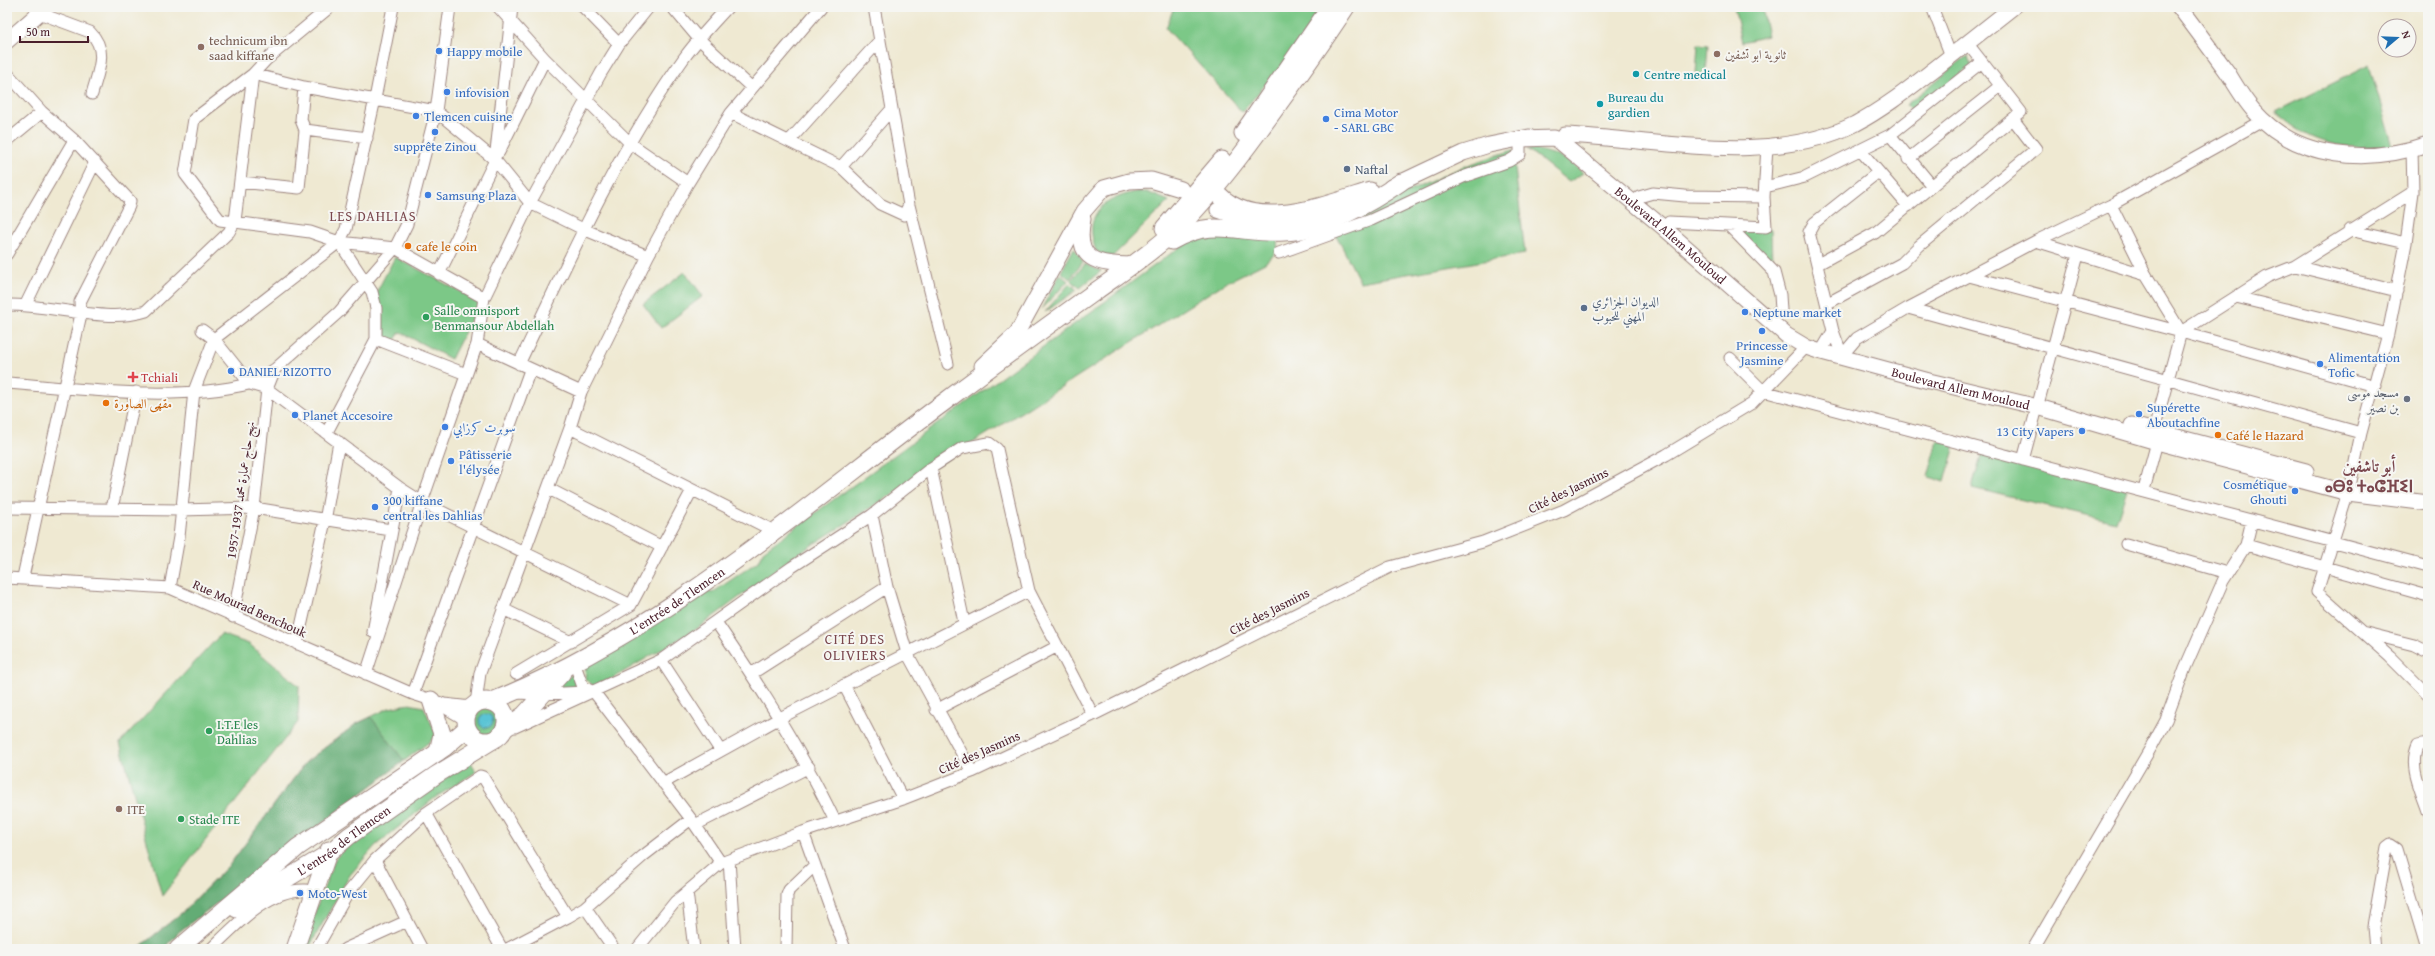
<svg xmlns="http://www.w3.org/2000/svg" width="2435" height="956" font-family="'Gentium Book Plus',Amiri,'Noto Sans Tifinagh',serif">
	<rect width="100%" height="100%" fill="#f6f6f2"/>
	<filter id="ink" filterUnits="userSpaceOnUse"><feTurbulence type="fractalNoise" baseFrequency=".025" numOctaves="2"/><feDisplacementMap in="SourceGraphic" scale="8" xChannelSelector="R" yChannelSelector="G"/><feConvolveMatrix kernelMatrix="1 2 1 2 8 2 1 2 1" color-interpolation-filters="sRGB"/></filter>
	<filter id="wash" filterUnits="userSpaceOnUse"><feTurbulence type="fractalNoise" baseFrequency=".012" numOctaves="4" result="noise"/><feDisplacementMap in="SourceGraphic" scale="16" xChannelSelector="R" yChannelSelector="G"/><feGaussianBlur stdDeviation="0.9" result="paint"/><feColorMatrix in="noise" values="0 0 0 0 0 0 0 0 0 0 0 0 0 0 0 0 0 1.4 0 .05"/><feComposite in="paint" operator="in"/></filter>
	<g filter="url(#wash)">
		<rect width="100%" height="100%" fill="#efe9d2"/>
		<!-- green -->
		<path fill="#7bc887" stroke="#627459" d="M 1174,7 L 1323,7 L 1288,58 L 1242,112 L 1166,28 Z
			M 1734,7 L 1762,7 L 1768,36 L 1742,42 Z
			M 1698,44 L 1708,45 L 1706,75 L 1696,74 Z
			M 1968,55 L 1971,66 L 1913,112 L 1906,105 Z
			M 2369,65 L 2393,146 C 2345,150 2312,146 2276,112 Z
			M 1527,149 C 1545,149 1571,159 1583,173 L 1569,182 Z
			M 1513,150 L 1525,254 L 1360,282 L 1332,227 L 1462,167 Z
			M 1135,192 L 1147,192 L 1169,201 L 1113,256 L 1106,256 L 1096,251 C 1083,215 1101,200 1135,192 Z
			M 1771,229 L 1772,264 L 1738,230 Z
			M 1217,233 L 1277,239 L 1278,251 L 1265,263 L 1225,283 L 793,557 L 698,628 L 596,688 L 585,679 L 586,667 L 700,589 L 712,593 L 760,560 L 763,551 L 1195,236 Z
			M 1074,248 L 1083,262 L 1070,279 L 1061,272 Z
			M 395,257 L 480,302 L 451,359 L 400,332 L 393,343 L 382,337 L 375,295 Z
			M 1085,264 L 1101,271 L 1080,288 L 1071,280 Z
			M 685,272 L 703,296 L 661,328 L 643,304 Z
			M 1060,274 L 1068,281 L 1041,310 Z
			M 1070,283 L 1077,290 L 1045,312 Z
			M 1938,440 L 1955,445 L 1945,482 L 1928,477 Z
			M 1983,450 L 2127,489 L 2116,522 L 1972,488 Z
			M 221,634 L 249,644 L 299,686 L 298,722 L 162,896 L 120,743 Z
			M 573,674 L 577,689 L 555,687 Z
			M 409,704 L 424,707 L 437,736 L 180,931 L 163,949 L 137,949 L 184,911 L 231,863 L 306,762 L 356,724 L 389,708 Z
			M470 722a15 15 0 1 1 30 0a15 15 0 1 1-30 0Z
			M 471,762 L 476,772 L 436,797 L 375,846 L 350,875 L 308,949 L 301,949 L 335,859 L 357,834 Z"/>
		<!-- forest -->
		<path fill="#64ac74" stroke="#576650" d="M 371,717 L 404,761 L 180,931 L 163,949 L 137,949 L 184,911 L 231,863 L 306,762 L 356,724 Z"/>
		<!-- water -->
		<path fill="#5ac4d5" stroke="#527280" d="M479 721a7 7 0 1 1 14 0a7 7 0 1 1-14 0Z"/>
	</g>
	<g filter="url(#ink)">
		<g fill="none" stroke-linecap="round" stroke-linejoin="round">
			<defs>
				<path id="street" d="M 498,7 L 545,59 L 630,143 L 688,183
					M 583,7 L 619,44
					M 672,7 L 699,39 L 752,88
					M 874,7 L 909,205 L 948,364
					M 1932,7 L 1951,56
					M 39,13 L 90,32 C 109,51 98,71 92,94
					M 1967,43 L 1982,62
					M 7,73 L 42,112 L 74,140 L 130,201 L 129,206 L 80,302 L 81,314 L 23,577
					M 731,113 L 841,167 L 880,204 L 904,215 L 909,205
					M 305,130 L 367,138
					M 1890,135 L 1932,186
					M 790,140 L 880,40
					M 7,141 L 42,112
					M 2412,149 L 2413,192 L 2406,243 L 2388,334 L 2361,433 L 2350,486 L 2317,592 L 2390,657 L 2428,695
					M 1860,150 L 1908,206
					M 499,152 L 545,59
					M 1908,159 L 2000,86
					M 841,167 L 891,110
					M 240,182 L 299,188 L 305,130 L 301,120 L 304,87
					M 1765,187 L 1805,177 L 1890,135 L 1982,62 L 2021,112 L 1875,233 L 1818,264
					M 1639,197 L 1653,193 L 1685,196 L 1764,197
					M 2111,205 L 2146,275 L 2181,332
					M 1669,222 L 1766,227 L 1764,197 L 1767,146
					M 1729,226 L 1774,272 L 1780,295 L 1781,310 L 1773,316
					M 2349,230 L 2406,243
					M 2036,241 L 2146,275
					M 339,242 L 346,229 L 375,99 L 393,7
					M 1279,253 L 1371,220 L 1463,177 L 1509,161 L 1520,154 L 1520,139
					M 7,254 L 74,140
					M 2295,266 L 2397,291
					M 439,274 L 495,160 L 512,7
					M 1969,276 L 2181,332 L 2375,386
					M 2236,297 L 2388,334
					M 484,298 L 395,248 L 339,242 L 310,232 L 220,220 L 185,174 L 194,119 L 253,74 L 304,87 L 436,111 L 495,160 L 530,203 L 583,229 L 648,256
					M 1828,303 L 1902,263 L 1919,246 L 2036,149 L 2013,119
					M 26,304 L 95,162
					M 7,305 C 49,304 107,324 146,311 L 229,232 L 235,221 L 253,74 L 266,60 L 330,7
					M 1908,308 L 2361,433
					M 202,330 L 214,339 L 250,384 L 267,389 L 400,488 L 422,502 L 631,605
					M 376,339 L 466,374
					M 477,344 L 581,392
					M 1824,346 L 1833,331
					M 1840,350 L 1833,331 L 1809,232 L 1814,223 L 1877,173
					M 1846,351 L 1857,338 L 1908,308 L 2036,241 L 2111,205 L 2264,120
					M 1730,358 L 1763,391 L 2428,567
					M 519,364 C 569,259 617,152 684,58 C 697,40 713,23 728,7
					M 7,383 C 84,389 173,402 249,384 C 258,382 267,374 275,369
					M 2023,460 L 2078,255
					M 931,468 L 964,622
					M 549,489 L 662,547
					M 2144,490 L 2157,442 L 2154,430 L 2181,332 L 2267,277 L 2295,266 L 2413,192
					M 7,508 L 181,510 L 254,508 L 391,530
					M 112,509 L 136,392
					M 872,515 L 887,587 L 907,653 L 972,772
					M 776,532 L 570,428 L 581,392 L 648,256 L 688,183 L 731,113 L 821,7
					M 2126,544 L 2227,573
					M 2246,545 L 2428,596
					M 7,578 L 170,588 L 413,694 L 444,704 L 471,707
					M 170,588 L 179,537 L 194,391 L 214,339 L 339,242 L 372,292 L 376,308 L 376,339 L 327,432
					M 503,609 L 571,642
					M 233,617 L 254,508 L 267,389 L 275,369 L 339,312 L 395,248 L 407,224 L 436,111 L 450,7
					M 716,622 C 760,686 801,750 835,821
					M 373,632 L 400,488
					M 2362,632 L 2414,645 L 2428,652
					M 297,644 L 325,521 L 339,442
					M 661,660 L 720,750
					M 574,662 L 583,687 L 594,692 L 691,819 L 721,863
					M 366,674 L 422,502 L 477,344 L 484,298 L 530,203 L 601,73 L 619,44 L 649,7
					M 516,674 L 631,605 L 692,490
					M 751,674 L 887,587
					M 844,685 L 903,799
					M 515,693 L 541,694 L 587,692
					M 413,694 L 530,370
					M 476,704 L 480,673 L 570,428
					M 444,707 L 466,720
					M 936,710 L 1056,647
					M 515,727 L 661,660 L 792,567 L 872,515 L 931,468 L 962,448 L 989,443 L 997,449 L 1029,591 L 1093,715
					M 2428,743 L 2418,745 C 2408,766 2421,790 2428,811
					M 663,783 L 780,718 L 1029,591
					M 426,813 L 502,949
					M 695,825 L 809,767
					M 803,832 L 845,949
					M 375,860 L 422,949
					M 729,860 L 735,949
					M 687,892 L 694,949
					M 585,907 L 614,949
					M 568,917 L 585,907 L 643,856 L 691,819
					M 211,949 C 236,925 269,888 306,890 L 313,900
					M 316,949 L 348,893 L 375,860 L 426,813 L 480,776 L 483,777 L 568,917 L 507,949
					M 345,949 L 407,921
					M 637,949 L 675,902 L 721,863 L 803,832 L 903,799 L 972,772 L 1093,715 L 1390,567 L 1483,542 L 1564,510 L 1666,455 L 1752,403 L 1806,347
					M 786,949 L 787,895 L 789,890 L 815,865
					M 2033,949 L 2153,744 L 2166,720 L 2185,668 L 2223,581 L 2246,545 L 2252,520
					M 2375,949 L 2373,927 L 2387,848 L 2391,845 L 2397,849 L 2427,949"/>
				<g id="secondary">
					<path d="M 2179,7 C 2196,29 2212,51 2228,73 C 2236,86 2244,100 2254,111 C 2298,161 2369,164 2428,144"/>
					<path d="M 7,41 L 46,7"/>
					<path d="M 1565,135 C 1658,139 1768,167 1855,124 C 1885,108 1911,87 1937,67 C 1962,47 1988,27 2013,7"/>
					<path id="s1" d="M 1520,139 L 1554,138 L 1559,141 L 1664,228 L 1786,335 L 1806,347 L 1818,351 L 1929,381 L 2038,407 L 2157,442 L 2348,493 L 2428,503"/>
					<path d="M 1391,187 L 1463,153 L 1489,145 L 1529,137"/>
					<path d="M 1218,210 C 1265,228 1299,225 1345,206"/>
					<path d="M 1083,219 C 1074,262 1098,264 1132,265"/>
					<path d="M 982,366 L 1017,333 L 1084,211 L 1104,188 L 1129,181 L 1151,180 L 1181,189"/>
					<path d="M 2132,425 L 2306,471"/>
				</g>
				<g id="primary">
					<path d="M 1243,133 L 1330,7"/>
					<path d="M 1214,189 C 1249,236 1325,205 1370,191"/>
					<path d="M 1164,228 L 1222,160"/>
					<path d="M 1172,241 C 1215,216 1239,235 1284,232 C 1321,231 1371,203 1401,182"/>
					<path d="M 431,700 L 442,734 L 438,752"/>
					<circle cx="486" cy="721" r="20"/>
					<path id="s2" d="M 490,702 C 662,633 800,509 947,400 C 996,363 1046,327 1096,291 C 1128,268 1161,246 1188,218 C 1214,191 1237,161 1259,131 C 1289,90 1318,50 1346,7"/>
					<path d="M 504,729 L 524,715 L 562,673"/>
					<path id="s3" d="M 237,909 L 329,853 L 349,836 L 436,775 L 493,740"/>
					<path d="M 178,949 L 298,847 L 444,748 L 467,728"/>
					<path d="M 295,949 L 329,850"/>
				</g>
			</defs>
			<!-- street casing -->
			<use href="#street" stroke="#9c847e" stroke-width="13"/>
			<!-- secondary casing -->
			<use href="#secondary" stroke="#9c847e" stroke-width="17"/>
			<!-- primary casing -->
			<use href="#primary" stroke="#9c847e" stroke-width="19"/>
			<!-- street -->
			<use href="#street" stroke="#fff" stroke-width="11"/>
			<!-- secondary -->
			<use href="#secondary" stroke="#fff" stroke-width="15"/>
			<!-- primary -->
			<use href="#primary" stroke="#fff" stroke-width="17"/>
		</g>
	</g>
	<!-- markers -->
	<g fill="#8d6e63" stroke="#f6f6f2" stroke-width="1.5">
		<circle cx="201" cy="47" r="4"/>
		<circle cx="1717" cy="54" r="4"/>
		<circle cx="119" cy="809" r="4"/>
	</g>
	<g fill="#3f7fe0" stroke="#f6f6f2" stroke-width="1.5">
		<circle cx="439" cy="51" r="4"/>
		<circle cx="447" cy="92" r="4"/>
		<circle cx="416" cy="116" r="4"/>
		<circle cx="1326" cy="119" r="4"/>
		<circle cx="435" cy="132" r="4"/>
		<circle cx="428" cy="195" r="4"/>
		<circle cx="1745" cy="312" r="4"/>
		<circle cx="1762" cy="331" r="4"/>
		<circle cx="2320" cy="364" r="4"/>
		<circle cx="231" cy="371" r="4"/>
		<circle cx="2139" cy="414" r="4"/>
		<circle cx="295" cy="415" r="4"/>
		<circle cx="445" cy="427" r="4"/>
		<circle cx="2082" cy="431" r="4"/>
		<circle cx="451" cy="461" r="4"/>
		<circle cx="2295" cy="491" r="4"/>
		<circle cx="375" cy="507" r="4"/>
		<circle cx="300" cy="893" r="4"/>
	</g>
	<g fill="#0f9aa8" stroke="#f6f6f2" stroke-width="1.5">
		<circle cx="1636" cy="74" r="4"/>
		<circle cx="1600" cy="104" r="4"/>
	</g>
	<g fill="#5c6f8a" stroke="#f6f6f2" stroke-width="1.5">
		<circle cx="1347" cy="169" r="4"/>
		<circle cx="1584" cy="308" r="4"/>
	</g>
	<g fill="#e8710a" stroke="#f6f6f2" stroke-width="1.5">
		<circle cx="408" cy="246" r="4"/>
		<circle cx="106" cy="403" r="4"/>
		<circle cx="2218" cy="435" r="4"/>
	</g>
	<g fill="#2e9e5b" stroke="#f6f6f2" stroke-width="1.5">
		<circle cx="426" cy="317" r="4"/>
		<circle cx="209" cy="731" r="4"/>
		<circle cx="181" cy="819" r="4"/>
	</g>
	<path fill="#e0444e" stroke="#f6f6f2" stroke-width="1.5" d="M131 371h4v4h4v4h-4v4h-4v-4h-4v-4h4z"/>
	<circle fill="#6b7280" stroke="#f6f6f2" stroke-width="1.5" cx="2407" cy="399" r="4"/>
	<g text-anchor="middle" stroke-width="4" stroke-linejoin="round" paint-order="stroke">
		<!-- education labels -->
		<g font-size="13" fill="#785e54" stroke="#f6f6f2" text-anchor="start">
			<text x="209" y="45">technicum ibn<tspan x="209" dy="15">saad kiffane</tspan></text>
			<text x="1725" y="59">ثانوية ابو تشفين</text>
			<text x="127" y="814">ITE</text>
		</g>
		<!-- shop labels -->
		<g font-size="13" fill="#366cbe" stroke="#f6f6f2" text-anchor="start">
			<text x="447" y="56">Happy mobile</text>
			<text x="455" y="97">infovision</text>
			<text x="1334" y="117">Cima Motor<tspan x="1334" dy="15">- SARL GBC</tspan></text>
			<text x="424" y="121">Tlemcen cuisine</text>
			<text x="435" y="151" text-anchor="middle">supprête Zinou</text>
			<text x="436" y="200">Samsung Plaza</text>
			<text x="1753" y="317">Neptune market</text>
			<text x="1762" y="350" text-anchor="middle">Princesse<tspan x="1762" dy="15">Jasmine</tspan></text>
			<text x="2328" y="362">Alimentation<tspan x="2328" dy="15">Tofic</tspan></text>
			<text x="239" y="376">DANIEL RIZOTTO</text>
			<text x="2147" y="412">Supérette<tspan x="2147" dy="15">Aboutachfine</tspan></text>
			<text x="303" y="420">Planet Accesoire</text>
			<text x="453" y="432">سوبرت كرزابي</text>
			<text x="2074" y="436" text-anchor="end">13 City Vapers</text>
			<text x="459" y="459">Pâtisserie<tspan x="459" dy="15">l'élysée</tspan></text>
			<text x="2287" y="489" text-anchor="end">Cosmétique<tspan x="2287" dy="15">Ghouti</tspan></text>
			<text x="383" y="505">300 kiffane<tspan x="383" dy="15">central les Dahlias</tspan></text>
			<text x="308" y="898">Moto-West</text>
		</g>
		<!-- culture labels -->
		<g font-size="13" fill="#0d838f" stroke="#f6f6f2" text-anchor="start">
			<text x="1644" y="79">Centre medical</text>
			<text x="1608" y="102">Bureau du<tspan x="1608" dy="15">gardien</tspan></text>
		</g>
		<!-- service labels -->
		<g font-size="13" fill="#4e5e75" stroke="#f6f6f2" text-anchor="start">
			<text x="1355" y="174">Naftal</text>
			<text x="1592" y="306">الديوان الجزائري<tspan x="1592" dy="15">المهني للحبوب</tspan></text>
		</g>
		<!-- street labels -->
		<g font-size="13" fill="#4a1f2b" stroke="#f6f6f2">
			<text dy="5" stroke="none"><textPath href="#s1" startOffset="186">Boulevard Allem Mouloud</textPath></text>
			<text dy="5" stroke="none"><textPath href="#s1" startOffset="522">Boulevard Allem Mouloud</textPath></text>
			<text transform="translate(240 490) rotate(-82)" y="5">نهج حاج عمارة محمد 1937-1957</text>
			<text transform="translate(1568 490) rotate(-26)" y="5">Cité des Jasmins</text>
			<text dy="5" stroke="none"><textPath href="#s2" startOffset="213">L'entrée de Tlemcen</textPath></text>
			<text transform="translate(250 608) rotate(24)" y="5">Rue Mourad Benchouk</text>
			<text transform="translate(1269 611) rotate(-27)" y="5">Cité des Jasmins</text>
			<text transform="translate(979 752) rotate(-24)" y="5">Cité des Jasmins</text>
			<text dy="5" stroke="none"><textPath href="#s3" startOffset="127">L'entrée de Tlemcen</textPath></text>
		</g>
		<!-- food labels -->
		<g font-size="13" fill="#c56008" stroke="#f6f6f2" text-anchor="start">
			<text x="416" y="251">cafe le coin</text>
			<text x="114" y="408">مقهى الصاورة</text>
			<text x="2226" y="440">Café le Hazard</text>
		</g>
		<!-- leisure labels -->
		<g font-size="13" fill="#27864d" stroke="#f6f6f2" text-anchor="start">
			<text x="434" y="315">Salle omnisport<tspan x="434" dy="15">Benmansour Abdellah</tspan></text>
			<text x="217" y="729">I.T.E les<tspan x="217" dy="15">Dahlias</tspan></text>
			<text x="189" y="824">Stade ITE</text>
		</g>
		<!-- health labels -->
		<g font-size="13" fill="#be3a42" stroke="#f6f6f2" text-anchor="start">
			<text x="141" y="382">Tchiali</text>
		</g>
		<!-- worship labels -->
		<g font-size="13" fill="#5b616d" stroke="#f6f6f2" text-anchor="end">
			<text x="2399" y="397">مسجد موسى<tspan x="2399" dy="15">بن نصير</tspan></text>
		</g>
		<!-- neighbourhood labels -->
		<g font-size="14" letter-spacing="1" fill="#7a474d" stroke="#f6f6f2">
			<text x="373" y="221">LES DAHLIAS</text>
			<text x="855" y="644">CITÉ DES<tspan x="855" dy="16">OLIVIERS</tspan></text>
		</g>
		<!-- district labels -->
		<g font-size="17" font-weight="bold" fill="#7a474d" stroke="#f6f6f2">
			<text x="2369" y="472">أبو تاشفين<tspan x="2369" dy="20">ⴰⴱⵓ ⵜⴰⵛⴼⵉⵏ</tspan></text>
		</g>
	</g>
	<!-- margin -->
	<rect width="2435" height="956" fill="none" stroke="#f6f6f2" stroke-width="24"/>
	<!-- north arrow -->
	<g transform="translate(2397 38) rotate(71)"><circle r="19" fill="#f6f6f2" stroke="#b1a0a2"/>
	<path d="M0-3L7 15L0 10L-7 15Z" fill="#1f6fb2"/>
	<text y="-6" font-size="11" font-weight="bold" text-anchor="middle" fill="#4a1f2b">N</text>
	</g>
	<!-- scale -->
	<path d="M20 36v6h68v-6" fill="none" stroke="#4a1f2b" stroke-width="2"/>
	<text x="26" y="36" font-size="12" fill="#4a1f2b" stroke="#f6f6f2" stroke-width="3" paint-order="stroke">50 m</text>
</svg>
